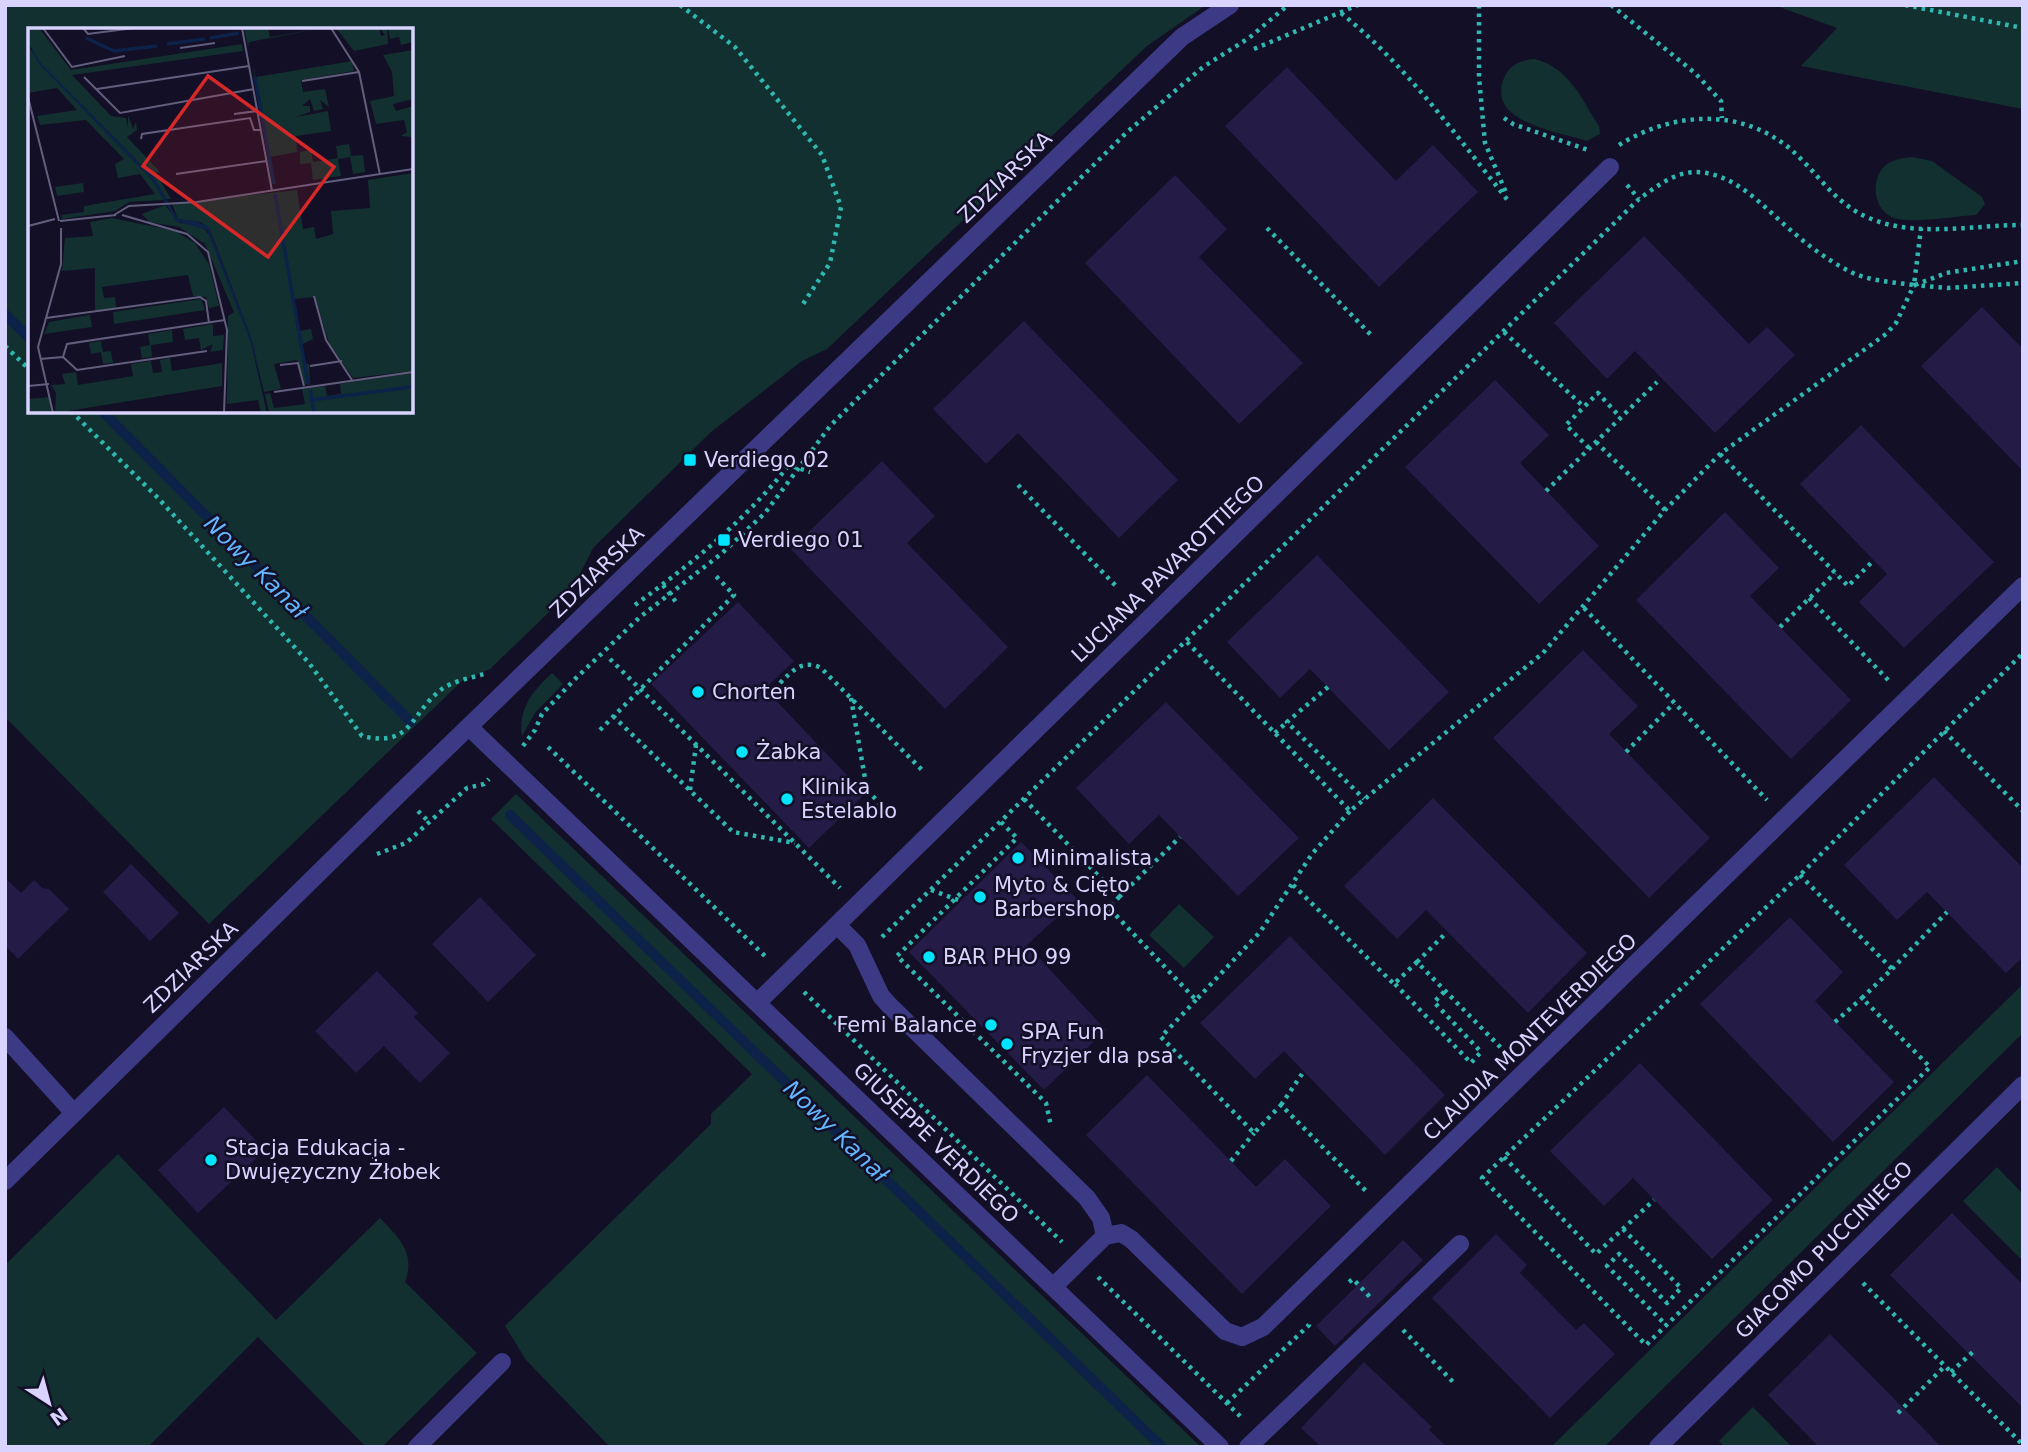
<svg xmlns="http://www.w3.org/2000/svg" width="2028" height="1452" font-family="'DejaVu Sans',sans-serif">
	<rect width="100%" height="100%" fill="#130f26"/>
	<!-- green -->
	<path fill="#12302f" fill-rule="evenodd" d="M 5,5 L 1206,5 L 1147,46 L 827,349 L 802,361 L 711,432 L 593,548 L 572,590 L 490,669 L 462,681 L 209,924 L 5,717 ZM 30,30 L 411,30 L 411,411 L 30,411 Z
		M 1774,5 L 2023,5 L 2023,109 L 1801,66 L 1837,28 Z
		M 1535,59 C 1569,68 1581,98 1599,126 L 1600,134 L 1587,141 C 1556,131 1486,122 1504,78 C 1510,64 1521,60 1535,59 Z
		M 1912,157 L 1932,161 L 1982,197 L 1985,204 L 1976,215 C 1956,216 1912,224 1894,218 C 1873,211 1869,178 1887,164 C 1895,159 1903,158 1912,157 Z
		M 552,673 L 563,684 L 535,713 L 522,736 C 518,708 533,691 552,673 Z
		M 516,794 L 1201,1447 L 610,1447 L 526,1360 L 505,1326 L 711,1124 L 711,1114 L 752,1074 L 491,819 Z
		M 1179,904 L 1214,937 L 1184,968 L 1149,935 Z
		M 2023,984 L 2023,1033 L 1604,1447 L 1551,1447 Z
		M 118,1154 L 276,1320 L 380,1218 C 399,1238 416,1253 405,1282 L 477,1353 L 382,1447 L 366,1447 L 258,1337 L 148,1447 L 5,1447 L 5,1265 Z
		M 1997,1167 L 2023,1194 L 2023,1261 L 1963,1201 Z
		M 1753,1407 L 1792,1447 L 1725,1447 L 1719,1441 Z"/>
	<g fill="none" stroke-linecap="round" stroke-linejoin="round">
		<!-- stream -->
		<path stroke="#0c2248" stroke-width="10" d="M 5,314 L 30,339
			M 102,411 L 411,722
			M 510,815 L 1162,1447"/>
	</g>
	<!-- building -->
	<path fill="#241b47" d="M 1287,67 L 1396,181 L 1433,145 L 1478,192 L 1379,287 L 1225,126 Z
		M 1175,175 L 1227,229 L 1199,257 L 1303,363 L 1239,424 L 1085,263 Z
		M 1644,236 L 1749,344 L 1767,327 L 1795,355 L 1715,433 L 1635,351 L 1607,379 L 1554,323 Z
		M 1982,307 L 2023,349 L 2023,471 L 1921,366 Z
		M 1024,321 L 1178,480 L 1119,538 L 1018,433 L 986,464 L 933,409 Z
		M 1495,380 L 1549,435 L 1520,463 L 1599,546 L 1539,604 L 1405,467 Z
		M 1861,425 L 1994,562 L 1904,648 L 1859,602 L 1887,574 L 1800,484 Z
		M 882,461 L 935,516 L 907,543 L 1008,647 L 945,709 L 791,549 Z
		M 1725,512 L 1779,568 L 1750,596 L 1851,700 L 1791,759 L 1636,600 Z
		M 1317,555 L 1449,692 L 1389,750 L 1310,669 L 1280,698 L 1227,642 Z
		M 738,602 L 794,661 L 765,689 L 865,794 L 809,848 L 651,684 Z
		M 1583,650 L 1638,706 L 1609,734 L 1710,838 L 1649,898 L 1493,738 Z
		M 1166,702 L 1299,838 L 1238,896 L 1159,815 L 1129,844 L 1076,788 Z
		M 1934,777 L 2023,868 L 2023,957 L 2006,973 L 1927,892 L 1897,920 L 1844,865 Z
		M 1433,798 L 1587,953 L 1528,1013 L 1426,910 L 1397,939 L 1344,886 Z
		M 1021,842 L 1077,899 L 1027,945 L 1106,1030 L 1044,1090 L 909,952 Z
		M 131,864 L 179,913 L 150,941 L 103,892 Z
		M 5,878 L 21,893 L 34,880 L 42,888 L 49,889 L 69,909 L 18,959 L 5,945 Z
		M 480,897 L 536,955 L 488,1002 L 432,944 Z
		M 1790,917 L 1843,972 L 1815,1001 L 1894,1082 L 1833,1142 L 1700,1004 Z
		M 1290,936 L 1445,1095 L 1385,1155 L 1284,1051 L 1255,1079 L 1200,1023 Z
		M 377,971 L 418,1013 L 414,1017 L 450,1053 L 420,1083 L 384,1046 L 356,1073 L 315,1031 Z
		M 1640,1063 L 1773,1200 L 1712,1259 L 1633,1178 L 1604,1206 L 1550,1151 Z
		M 1147,1075 L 1256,1187 L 1285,1159 L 1331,1206 L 1242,1294 L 1086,1135 Z
		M 224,1107 L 265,1150 L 198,1213 L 158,1170 Z
		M 1952,1213 L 2023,1285 L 2023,1408 L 1890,1275 Z
		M 1496,1234 L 1527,1265 L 1520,1273 L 1576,1330 L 1584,1323 L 1615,1354 L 1550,1418 L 1432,1298 Z
		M 1403,1240 L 1423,1260 L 1335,1346 L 1316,1326 Z
		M 1830,1334 L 1923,1428 L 1941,1447 L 1819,1447 L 1768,1395 Z
		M 1364,1362 L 1432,1427 L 1429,1430 L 1447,1447 L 1321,1447 L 1301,1428 Z"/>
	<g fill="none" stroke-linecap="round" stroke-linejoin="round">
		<!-- path -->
		<path stroke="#2fb8b0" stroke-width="4.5" stroke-dasharray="3.5 5" stroke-linecap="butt" d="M 680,5 L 735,47 L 822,155 L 841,207 L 830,263 L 803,304
			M 1479,5 L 1479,77 L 1485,143 L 1507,195
			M 1611,5 L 1695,73 L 1721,101 L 1722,118
			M 1905,5 L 2023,28
			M 1341,13 C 1407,66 1458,138 1510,203
			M 1254,49 L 1358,5
			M 1504,118 L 1513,124 L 1591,151
			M 1619,145 C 1677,109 1751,107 1801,159 C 1823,181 1838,205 1869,218 C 1915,238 1973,225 2023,225
			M 1627,185 L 1639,199
			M 1267,228 L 1373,337
			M 1915,285 L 1946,273 L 2023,261
			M 1504,332 L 1584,407
			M 5,346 L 30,370
			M 71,411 L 158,498 L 309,663 L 362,736 C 413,748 409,714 442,689 C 453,681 471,678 484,674
			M 1596,442 L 1665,510
			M 1589,448 L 1566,425 L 1598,393 L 1620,417
			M 1720,454 L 1848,586 L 1872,562
			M 1018,485 L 1116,586
			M 1546,491 L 1657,382
			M 663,585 L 676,602
			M 1809,598 L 1891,683
			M 635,605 C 692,563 745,521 789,465 L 810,472
			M 1584,608 L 1767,800
			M 1780,627 L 1835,573
			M 1187,642 L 1350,811 L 1543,653 L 1665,510 L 1720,454 L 1886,334 L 1896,323 L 1914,285 L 1948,288 L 2023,283
			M 610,659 L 840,888
			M 780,683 C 793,670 803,659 821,668 L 924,772
			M 1328,687 L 1287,722 L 1364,799
			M 851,698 L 867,790 L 886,810
			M 613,716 L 733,832 L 795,843
			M 600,730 L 734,595 L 713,573
			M 1944,731 L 2023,811
			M 1275,733 L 1287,722
			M 523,746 L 535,730 L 542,714 L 575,679 L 640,617 L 721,554 L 765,513 L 831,425 L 1126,133 L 1203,67 L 1249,38 L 1288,5
			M 548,747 L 767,958
			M 1626,752 L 1674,703
			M 690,790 L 696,745
			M 1024,799 L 1119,897 L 1109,908 L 1196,1000 L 1260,932 L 1312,854 L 1350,811
			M 418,811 L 430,823
			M 1001,822 L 1017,838 L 897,956 L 1046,1103 L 1051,1126
			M 377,854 L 406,843 L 467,788 L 484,784 L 489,779
			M 1800,875 L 1892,969 L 1862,998 L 1930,1067 L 1646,1345 L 1482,1178 L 1800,875 L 2023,653
			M 1293,885 L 1394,984 L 1417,962 L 1507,1054
			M 931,890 L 961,901
			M 1119,897 L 1180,837
			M 882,937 L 1639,199 C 1656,187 1674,172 1696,172 C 1737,173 1766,210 1794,233 C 1810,247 1828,260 1847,270 C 1866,281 1892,282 1914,285 L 1921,228
			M 1417,962 L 1447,932
			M 1892,969 L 1947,912
			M 1395,984 L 1471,1063 L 1481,1052 L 1434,1002 L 1445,991
			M 804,992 L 1062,1242
			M 1196,1000 L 1161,1037 L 1254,1133 L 1281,1105 L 1367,1192
			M 1835,1022 L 1862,998
			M 1281,1105 L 1304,1071
			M 1504,1157 L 1596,1254 L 1654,1200
			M 1231,1161 L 1254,1133
			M 1623,1229 L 1681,1288 L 1667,1303 L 1619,1254 L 1607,1266 L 1666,1325
			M 1098,1277 L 1242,1418
			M 1349,1282 L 1353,1279 L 1370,1297
			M 1863,1283 L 2023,1445
			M 1403,1330 L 1456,1385
			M 1951,1372 L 1975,1350
			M 1227,1403 L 1309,1325 L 1310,1320
			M 1898,1413 L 1945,1366"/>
		<!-- service -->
		<path stroke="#3d3a85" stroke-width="18" d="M 837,925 L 857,945 L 881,996 L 889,1005 L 1087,1198 L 1101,1218 L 1105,1236
			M 5,1037 L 74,1113
			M 417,1447 L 502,1362"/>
		<!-- minor -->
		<path stroke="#3d3a85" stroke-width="18" d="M 469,727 L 1220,1447
			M 757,1003 L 1610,167
			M 1053,1287 L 1105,1236 L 1121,1233 L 1131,1239 L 1225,1331 L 1242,1337 L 1263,1327 L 2023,586
			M 1248,1447 L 1460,1244
			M 1658,1447 L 2023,1085"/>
		<!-- tertiary -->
		<path stroke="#3d3a85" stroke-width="18" d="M 5,1181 L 400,793 L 1182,37 L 1230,5"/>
	</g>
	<!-- markers -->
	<g fill="#00e5ff" stroke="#130f26" stroke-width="2.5">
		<rect x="683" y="453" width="14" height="14" rx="3.5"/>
		<rect x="717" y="533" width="14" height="14" rx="3.5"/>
		<circle cx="698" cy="692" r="7"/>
		<circle cx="742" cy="752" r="7"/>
		<circle cx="787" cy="799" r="7"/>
		<circle cx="1018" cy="858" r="7"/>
		<circle cx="980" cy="897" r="7"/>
		<circle cx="929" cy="957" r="7"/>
		<circle cx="991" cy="1025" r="7"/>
		<circle cx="1007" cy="1044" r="7"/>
		<circle cx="211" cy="1160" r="7"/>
	</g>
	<g text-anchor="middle" stroke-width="5" stroke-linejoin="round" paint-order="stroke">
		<!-- street labels -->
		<g font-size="21" fill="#d9d4ff" stroke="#130f26">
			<text transform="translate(1005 177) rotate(-44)" y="7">ZDZIARSKA</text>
			<text transform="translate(1168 569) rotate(-44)" y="7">LUCIANA PAVAROTTIEGO</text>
			<text transform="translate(597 572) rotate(-44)" y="7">ZDZIARSKA</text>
			<text transform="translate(191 967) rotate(-44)" y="7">ZDZIARSKA</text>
			<text transform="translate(1530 1037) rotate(-44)" y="7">CLAUDIA MONTEVERDIEGO</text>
			<text transform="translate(936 1143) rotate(44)" y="7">GIUSEPPE VERDIEGO</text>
			<text transform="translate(1824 1250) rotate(-45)" y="7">GIACOMO PUCCINIEGO</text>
		</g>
		<!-- poi labels -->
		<g font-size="21" fill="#d9d4ff" stroke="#130f26" text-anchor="start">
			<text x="704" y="467">Verdiego 02</text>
			<text x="738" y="547">Verdiego 01</text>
			<text x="712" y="699">Chorten</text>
			<text x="756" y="759">Żabka</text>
			<text x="801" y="794">Klinika<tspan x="801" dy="24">Estelablo</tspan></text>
			<text x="1032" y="865">Minimalista</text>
			<text x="994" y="892">Myto &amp; Cięto<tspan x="994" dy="24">Barbershop</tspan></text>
			<text x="943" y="964">BAR PHO 99</text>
			<text x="977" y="1032" text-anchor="end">Femi Balance</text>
			<text x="1021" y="1039">SPA Fun<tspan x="1021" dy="24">Fryzjer dla psa</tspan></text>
			<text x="225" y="1155">Stacja Edukacja -<tspan x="225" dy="24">Dwujęzyczny Żłobek</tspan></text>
		</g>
		<!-- water labels -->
		<g font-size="23" font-style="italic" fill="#62b6ff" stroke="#130f26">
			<text transform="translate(256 567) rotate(45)" y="8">Nowy Kanał</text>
			<text transform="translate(836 1131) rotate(44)" y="8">Nowy Kanał</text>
		</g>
	</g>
	<!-- overview -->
	<g transform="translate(28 28)">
		<rect width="385" height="385" fill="#130f26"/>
		<path d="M 0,0 L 11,0 L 43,42 L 214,16 L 215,23 L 44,47 L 83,88 L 98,90 L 100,100 L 100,87 L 105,101 L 108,94 L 109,102 L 99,109 L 132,144 L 128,145 L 143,171 L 138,171 L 126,150 L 13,35 L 0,15 ZM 216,0 L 240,0 L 242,9 L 296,0 L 221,14 L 220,19 ZM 308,0 L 351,0 L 353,8 L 357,7 L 352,0 L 359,0 L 360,16 L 326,23 ZM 360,0 L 384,0 L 385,14 L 373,17 L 371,9 L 362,11 ZM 0,19 L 124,152 L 136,172 L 101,174 L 87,183 L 34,191 L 33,187 L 56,184 L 56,178 L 127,166 L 112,146 L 90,150 L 87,136 L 96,131 L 58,92 L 12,97 L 9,88 L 49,82 L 29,60 L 0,65 ZM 385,22 L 385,71 L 365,76 L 368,83 L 385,78 L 385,109 L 373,108 L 379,104 L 376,92 L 348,96 L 342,73 L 366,68 L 364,44 L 355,27 ZM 324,33 L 326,43 L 273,52 L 275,64 L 297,61 L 301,79 L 292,72 L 295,81 L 286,83 L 282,71 L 274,78 L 282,78 L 282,84 L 268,89 L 300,83 L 303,103 L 268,108 L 269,124 L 242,129 L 244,157 L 225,37 L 228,49 ZM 321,116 L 323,128 L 335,127 L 337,144 L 325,146 L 322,129 L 310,131 L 313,148 L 285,152 L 283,135 L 272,136 L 272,124 L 283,122 L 285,134 L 310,130 L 308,118 ZM 385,145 L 385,343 L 325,350 L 301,315 L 287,269 L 266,271 L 271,303 L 283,301 L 285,311 L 273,317 L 277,336 L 281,336 L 282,357 L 277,356 L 269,332 L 246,336 L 253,361 L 236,364 L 223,309 L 182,202 L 173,194 L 150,191 L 144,176 L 269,162 L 275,201 L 286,199 L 288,211 L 305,206 L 303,183 L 342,180 L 340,152 ZM 55,155 L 56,164 L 29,168 L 27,159 ZM 137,177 L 152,195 L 173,197 L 182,208 L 223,315 L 239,385 L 233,385 L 230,372 L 199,376 L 200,288 L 206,284 L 177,216 L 151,199 L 121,194 L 114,186 ZM 84,190 L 147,203 L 167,215 L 181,236 L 191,278 L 181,280 L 178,269 L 165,268 L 160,247 L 74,259 L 76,270 L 87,269 L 88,280 L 67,283 L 67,240 L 34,243 L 37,210 L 65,208 L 62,194 ZM 173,271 L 177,282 L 86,296 L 85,284 ZM 62,287 L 64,299 L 16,306 L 21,294 ZM 185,296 L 185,308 L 196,307 L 195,322 L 182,324 L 185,316 L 173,322 L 171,310 L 157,312 L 155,301 ZM 144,302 L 145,314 L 123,317 L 124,329 L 114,330 L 112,319 L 122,317 L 120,306 ZM 73,313 L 75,324 L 83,323 L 85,335 L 75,336 L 73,324 L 63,326 L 61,315 ZM 142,330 L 144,343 L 194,335 L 194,358 L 27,385 L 28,365 L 23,357 L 37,356 L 34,346 L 48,344 L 50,357 L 105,348 L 103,336 L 123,333 L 125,345 L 134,344 L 132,332 ZM 385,345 L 385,385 L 241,385 L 237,366 L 242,365 L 246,380 L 277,376 L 274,361 L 297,358 L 299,368 L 313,366 L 312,356 ZM 22,369 L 23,385 L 0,385 L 0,371 Z" fill="#12302f"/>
		<path d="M 0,15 L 13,35 L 126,150 L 150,191 L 167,193 L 180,198 L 223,309 L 241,385 L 223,315 L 179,202 L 148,193 L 124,152 L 11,36 Z" fill="#0c2248"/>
		<path fill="none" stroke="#0c2248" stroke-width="3.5" d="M 58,10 L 86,23 L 129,18M 182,10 L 211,5M 139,16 L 177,11M 227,49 L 246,156M 247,166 L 280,356M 282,362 L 286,385M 284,372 L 383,359"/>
		<path fill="none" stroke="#625e7d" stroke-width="2" d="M 15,0 L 44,39 L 97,28M 55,0 L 60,6 L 106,0M 214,0 L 244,163M 303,0 L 331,44 L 352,147M 152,20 L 187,15M 56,49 L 92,85 L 226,61M 274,53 L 331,44M 69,61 L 221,38M 0,69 L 31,193M 206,86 L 229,83M 113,111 L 114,106 L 222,90 L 226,102 L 233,102M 148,146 L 239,133M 86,187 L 101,178 L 169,174 L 385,141M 94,187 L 159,206 L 180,224 L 199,302 L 196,385M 32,193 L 88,187M 0,198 L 27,191M 286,268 L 298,312 L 324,352M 18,290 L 172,269 L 178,273 L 181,295M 35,329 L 39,316 L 197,292M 35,329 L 49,342 L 179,323M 12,331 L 35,329M 252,337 L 270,335 L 276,358M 282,338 L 314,333M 0,358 L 21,356M 246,364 L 385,344M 25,385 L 10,319 L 33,236 L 33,200"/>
		<path fill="#d62828" fill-opacity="0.15" stroke="#d62828" stroke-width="3.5" d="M 180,48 L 306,139 L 240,229 L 115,138 Z"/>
		<rect width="385" height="385" fill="none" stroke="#d9d4ff" stroke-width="3.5"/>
	</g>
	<!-- border -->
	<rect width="2028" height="1452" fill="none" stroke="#d9d4ff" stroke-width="14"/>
	<!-- north arrow -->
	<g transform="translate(49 1403) rotate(144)" stroke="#130f26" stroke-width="5" paint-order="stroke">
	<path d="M0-5L12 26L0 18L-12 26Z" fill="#d9d4ff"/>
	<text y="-10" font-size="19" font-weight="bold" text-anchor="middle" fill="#d9d4ff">N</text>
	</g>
</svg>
